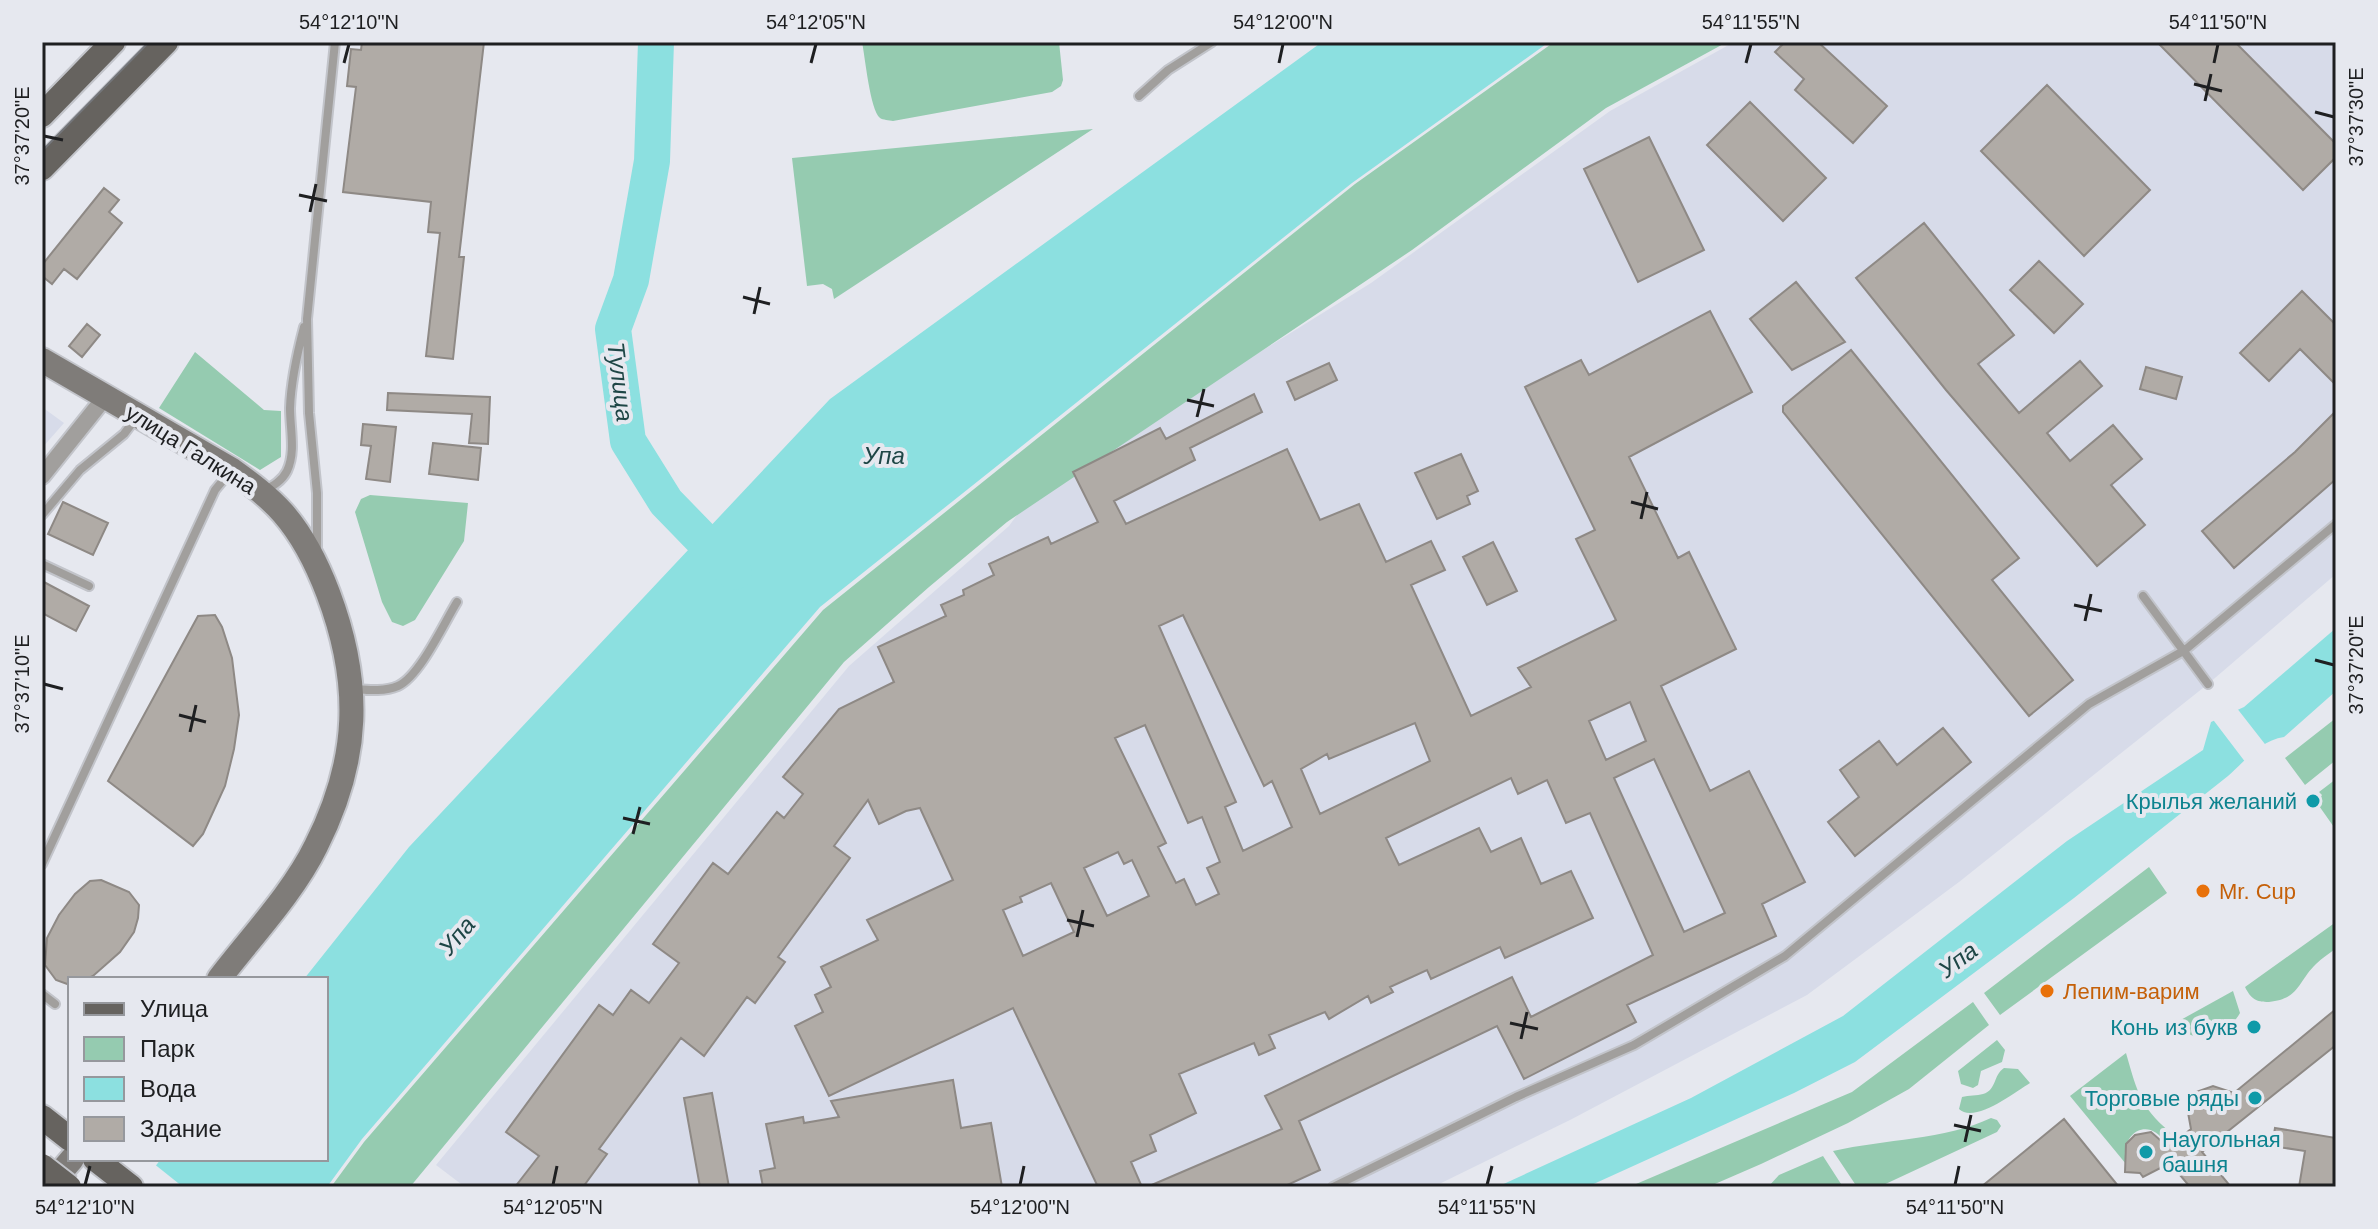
<svg xmlns="http://www.w3.org/2000/svg" width="2378" height="1229" font-family="Helvetica,sans-serif">
	<rect width="100%" height="100%" fill="#e6e8ef"/>
	<!-- built -->
	<path fill="#d7dbe9" d="M 1734,42 L 2336,42 L 2336,574 L 2208,684 L 1959,882 L 1807,995 L 1570,1120 L 1433,1187 L 465,1187 L 436,1165 L 849,666 L 1009,526 L 1032,494 L 1371,283 L 1610,111 Z
		M 42,407 L 64,423 L 42,448 Z"/>
	<!-- green -->
	<path fill="#95cbb0" d="M 862,42 L 1059,42 L 1063,80 L 1061,86 L 1052,92 L 893,121 C 889,120 883,120 880,118 C 870,110 865,56 862,42 Z
		M 1554,42 L 1727,42 L 1606,108 L 1412,250 L 1007,522 L 929,587 L 844,662 L 410,1187 L 331,1187 L 364,1142 L 823,610 L 1355,184 Z
		M 1093,129 L 834,299 L 832,289 L 823,284 L 807,286 L 792,158 Z
		M 195,352 L 264,410 L 281,411 L 281,457 L 260,470 L 159,408 Z
		M 370,495 L 468,503 L 464,541 L 415,620 L 403,626 L 392,622 L 382,602 L 355,512 L 361,499 Z
		M 2336,718 L 2336,760 L 2305,785 L 2285,758 Z
		M 2336,779 L 2336,830 L 2317,803 L 2322,795 L 2319,792 Z
		M 2149,867 L 2167,893 L 2000,1015 L 1984,993 Z
		M 2336,922 L 2336,948 C 2329,954 2322,958 2316,964 C 2298,981 2300,999 2269,1002 C 2256,1002 2251,999 2245,987 Z
		M 2233,991 L 2240,1013 C 2231,1029 2211,1044 2191,1035 C 2186,1033 2181,1026 2177,1022 Z
		M 1973,1002 L 1989,1025 L 1909,1089 L 1848,1123 L 1761,1164 L 1708,1187 L 1629,1187 L 1852,1092 Z
		M 1997,1040 L 2005,1050 L 2002,1062 L 1981,1071 L 1978,1085 L 1973,1088 L 1961,1084 L 1958,1071 Z
		M 2126,1053 C 2138,1095 2141,1109 2176,1137 L 2166,1144 C 2149,1115 2119,1133 2126,1164 L 2070,1096 Z
		M 2004,1068 L 2018,1069 L 2030,1083 C 2014,1093 1974,1124 1959,1109 L 1962,1097 C 1969,1095 1977,1096 1983,1094 C 1997,1090 1993,1075 2004,1068 Z
		M 1991,1118 L 1997,1120 L 2001,1126 L 1997,1132 L 1879,1187 L 1857,1187 L 1833,1151 C 1885,1139 1945,1140 1991,1118 Z
		M 1823,1156 L 1843,1187 L 1768,1187 L 1779,1175 Z"/>
	<!-- water -->
	<path fill="#8ce0e0" d="M 1322,42 L 1549,42 L 1352,183 L 820,607 L 362,1139 L 327,1187 L 139,1187 L 161,1159 L 326,1159 L 326,979 L 304,979 L 409,847 L 830,399 Z
		M 2336,628 L 2336,691 L 2284,737 C 2261,740 2244,762 2228,776 L 2074,898 L 1855,1062 L 1794,1093 L 1587,1187 L 1497,1187 L 1691,1098 L 1843,1016 L 2067,841 L 2203,750 L 2211,722 L 2244,707 Z"/>
	<!-- pier -->
	<path fill="#e6e8ef" d="M 2236,707 L 2268,748 L 2246,763 L 2211,717 Z
		M 153,1163 L 183,1187 L 135,1187 Z"/>
	<g fill="none" stroke-linecap="round" stroke-linejoin="round">
		<!-- river -->
		<path stroke="#8ce0e0" stroke-width="36" d="M 656,42 L 652,161 L 631,280 L 613,329 L 628,441 L 666,502 L 734,572"/>
	</g>
	<!-- building -->
	<path fill="#b0aba6" stroke="#8e8985" stroke-width="2" fill-rule="evenodd" d="M 362,42 L 484,42 L 459,257 L 464,257 L 453,359 L 426,356 L 440,233 L 428,232 L 431,202 L 343,192 L 356,87 L 347,86 L 351,49 L 361,50 Z
		M 1785,42 L 1818,42 L 1887,106 L 1853,143 L 1795,90 L 1804,79 L 1775,52 Z
		M 2157,42 L 2235,42 L 2336,144 L 2336,157 L 2303,190 Z
		M 2047,85 L 2150,190 L 2084,256 L 1981,151 Z
		M 1750,102 L 1826,178 L 1783,221 L 1707,145 Z
		M 1649,137 L 1704,250 L 1638,282 L 1584,169 Z
		M 104,188 L 119,200 L 109,212 L 122,223 L 77,279 L 64,269 L 52,284 L 42,276 L 42,265 Z
		M 1924,223 L 2014,335 L 1978,364 L 2019,413 L 2080,361 L 2102,386 L 2047,433 L 2070,461 L 2113,425 L 2142,459 L 2111,485 L 2145,525 L 2097,566 L 1946,390 L 1856,278 Z
		M 2039,261 L 2083,304 L 2054,333 L 2010,290 Z
		M 1796,282 L 1845,342 L 1792,370 L 1750,319 Z
		M 2302,291 L 2336,325 L 2336,385 L 2300,349 L 2269,381 L 2240,353 Z
		M 1710,311 L 1752,392 L 1629,457 L 1678,558 L 1689,552 L 1736,649 L 1661,686 L 1710,791 L 1749,771 L 1805,882 L 1762,904 L 1776,936 L 1627,1005 L 1636,1022 L 1524,1079 L 1497,1026 L 1299,1121 L 1320,1170 L 1283,1187 L 1147,1187 L 1282,1129 L 1265,1096 L 1512,977 L 1531,1017 L 1653,955 L 1590,813 L 1566,823 L 1547,780 L 1518,794 L 1511,778 L 1386,838 L 1399,865 L 1479,828 L 1491,852 L 1521,838 L 1541,884 L 1571,871 L 1593,918 L 1505,958 L 1500,947 L 1431,979 L 1427,970 L 1390,987 L 1393,992 L 1371,1003 L 1368,996 L 1329,1019 L 1325,1012 L 1269,1035 L 1275,1048 L 1259,1055 L 1254,1043 L 1179,1074 L 1196,1113 L 1150,1135 L 1156,1151 L 1131,1162 L 1142,1187 L 1098,1187 L 1013,1008 L 829,1096 L 795,1026 L 823,1012 L 815,995 L 831,987 L 821,967 L 878,940 L 867,920 L 953,880 L 920,808 L 906,811 L 879,824 L 868,800 L 834,846 L 850,858 L 778,957 L 785,962 L 755,1003 L 747,997 L 704,1056 L 681,1038 L 599,1149 L 607,1154 L 583,1187 L 515,1187 L 539,1156 L 506,1132 L 599,1005 L 613,1015 L 631,990 L 649,1003 L 679,963 L 653,944 L 713,863 L 728,874 L 777,812 L 784,818 L 803,794 L 783,777 L 839,709 L 894,682 L 878,647 L 946,616 L 941,605 L 964,595 L 963,590 L 994,575 L 989,564 L 1048,537 L 1051,544 L 1098,522 L 1073,472 L 1160,428 L 1166,439 L 1254,394 L 1262,412 L 1190,448 L 1195,460 L 1114,501 L 1126,524 L 1287,449 L 1320,520 L 1359,504 L 1386,562 L 1431,541 L 1445,570 L 1411,585 L 1471,716 L 1531,687 L 1518,668 L 1616,620 L 1576,539 L 1595,530 L 1525,387 L 1581,360 L 1589,375 ZM 1183,615 L 1264,786 L 1272,781 L 1292,827 L 1243,851 L 1225,807 L 1236,802 L 1159,626 ZM 1630,702 L 1646,741 L 1606,760 L 1589,721 ZM 1415,723 L 1430,761 L 1320,814 L 1301,769 L 1327,754 L 1329,759 ZM 1145,725 L 1188,823 L 1202,817 L 1220,862 L 1207,868 L 1219,894 L 1196,905 L 1184,879 L 1176,883 L 1158,847 L 1166,843 L 1115,738 ZM 1654,759 L 1725,913 L 1684,932 L 1614,778 ZM 1118,852 L 1124,864 L 1132,860 L 1149,896 L 1107,916 L 1084,868 ZM 1051,883 L 1074,932 L 1023,956 L 1003,910 L 1022,902 L 1020,897 Z
		M 87,324 L 100,335 L 82,357 L 69,346 Z
		M 1851,350 L 2019,558 L 1992,580 L 2073,680 L 2029,716 L 1783,412 L 1783,406 Z
		M 1329,363 L 1337,380 L 1295,400 L 1287,382 Z
		M 2146,367 L 2182,377 L 2176,399 L 2140,389 Z
		M 388,393 L 490,397 L 488,444 L 469,443 L 472,414 L 387,410 Z
		M 2336,411 L 2336,479 L 2234,568 L 2202,531 L 2295,452 Z
		M 363,424 L 396,427 L 390,482 L 366,479 L 371,446 L 361,445 Z
		M 433,443 L 481,448 L 478,480 L 429,474 Z
		M 1461,454 L 1478,491 L 1467,496 L 1470,504 L 1437,519 L 1415,473 Z
		M 63,502 L 108,523 L 93,555 L 48,534 Z
		M 1493,542 L 1517,591 L 1487,605 L 1463,557 Z
		M 42,581 L 89,606 L 76,631 L 42,613 Z
		M 215,615 L 222,627 L 232,658 L 239,715 L 234,749 L 225,786 L 203,834 L 193,846 L 108,781 L 198,616 Z
		M 1943,728 L 1971,762 L 1855,856 L 1828,822 L 1859,797 L 1840,770 L 1879,741 L 1897,765 Z
		M 101,880 L 129,892 L 139,905 L 138,918 L 134,932 L 120,952 L 93,976 L 86,979 L 70,979 L 70,985 L 56,980 L 45,965 L 47,938 L 59,915 L 75,894 L 90,881 Z
		M 2336,1009 L 2336,1045 L 2202,1152 L 2231,1187 L 2190,1187 L 2170,1163 L 2143,1177 L 2140,1173 L 2125,1172 L 2126,1144 L 2135,1135 L 2151,1132 L 2168,1147 L 2191,1129 L 2187,1107 L 2196,1092 L 2213,1086 L 2234,1093 Z
		M 953,1080 L 961,1128 L 991,1123 L 1002,1187 L 763,1187 L 760,1171 L 775,1168 L 766,1124 L 803,1117 L 804,1123 L 839,1117 L 831,1101 Z
		M 712,1093 L 729,1187 L 700,1187 L 684,1098 Z
		M 2064,1119 L 2119,1187 L 1981,1187 L 2025,1151 Z
		M 2275,1128 L 2336,1138 L 2336,1187 L 2299,1187 L 2305,1151 L 2272,1146 Z"/>
	<g fill="none" stroke-linecap="round" stroke-linejoin="round">
		<defs>
			<path id="lane" d="M 1139,96 L 1168,70 L 1212,42
				M 263,491 C 273,486 282,481 287,471 C 296,452 290,429 290,408 C 291,380 297,354 304,327
				M 42,515 L 80,470 L 124,434 L 136,418
				M 317,547 L 317,493 L 309,413 L 307,319 L 335,42
				M 42,564 L 89,586
				M 2143,596 L 2208,684
				M 353,689 C 367,690 384,692 398,686 C 420,676 444,623 457,602
				M 42,864 L 215,490 L 229,473
				M 42,994 L 55,1004
				M 1333,1187 L 1516,1097 L 1634,1045 L 1785,956 L 2089,704 L 2185,650 L 2336,524"/>
			<path id="street" d="M 42,476 L 106,396"/>
			<path id="secondary" d="M 42,360 L 232,470 C 250,483 268,496 283,513 C 304,537 317,564 328,593 C 362,683 360,759 316,846 C 293,893 251,937 219,979
				M 48,1187 L 72,1159"/>
			<path id="primary" d="M 42,115 L 113,42
				M 42,168 L 166,42
				M 42,1117 L 70,1139
				M 95,1159 L 131,1187"/>
		</defs>
		<!-- lane casing -->
		<use href="#lane" stroke="#c2c4ca" stroke-width="12"/>
		<!-- street casing -->
		<use href="#street" stroke="#c2c4ca" stroke-width="20"/>
		<!-- secondary casing -->
		<use href="#secondary" stroke="#c2c4ca" stroke-width="28"/>
		<!-- primary casing -->
		<use href="#primary" stroke="#c2c4ca" stroke-width="28"/>
		<!-- lane -->
		<use href="#lane" stroke="#a19f9d" stroke-width="8"/>
		<!-- street -->
		<use href="#street" stroke="#a19f9d" stroke-width="16"/>
		<!-- secondary -->
		<use href="#secondary" stroke="#7f7c79" stroke-width="24"/>
		<!-- primary -->
		<use href="#primary" stroke="#66635f" stroke-width="24"/>
		<!-- tram -->
		<path stroke="#74767a" stroke-width="2" d="M 42,151 L 149,42"/>
		<defs>
			<path id="primary-bridge" d="M 42,1166 L 69,1187"/>
		</defs>
		<!-- primary-bridge casing -->
		<use href="#primary-bridge" stroke="#c2c4ca" stroke-width="28" stroke-linecap="butt"/>
		<!-- primary-bridge -->
		<use href="#primary-bridge" stroke="#66635f" stroke-width="24"/>
	</g>
	<!-- ticks -->
	<path fill="none" stroke="#1e1f21" stroke-width="3" d="M 344,63 L 349,44M 811,63 L 816,44M 1279,63 L 1283,44M 1746,63 L 1751,44M 2214,63 L 2218,44M 2194,84 L 2222,91M 2205,101 L 2211,74M 2315,112 L 2334,117M 44,136 L 63,140M 299,195 L 327,201M 310,212 L 316,184M 743,297 L 770,304M 754,314 L 760,287M 1187,400 L 1214,406M 1197,417 L 1204,389M 1631,502 L 1658,509M 1641,519 L 1647,492M 2074,605 L 2102,611M 2085,621 L 2091,594M 2315,660 L 2334,665M 44,684 L 63,689M 179,715 L 206,722M 190,732 L 196,705M 623,818 L 650,824M 633,834 L 640,807M 1067,920 L 1094,926M 1077,937 L 1083,910M 1510,1023 L 1538,1029M 1521,1039 L 1527,1012M 1954,1125 L 1981,1131M 1965,1142 L 1971,1115M 85,1185 L 90,1166M 553,1185 L 557,1166M 1020,1185 L 1024,1166M 1487,1185 L 1492,1166M 1955,1185 L 1959,1166"/>
	<!-- markers -->
	<g fill="#0f9aa8" stroke="#e6e8ef" stroke-width="3">
		<circle cx="2313" cy="801" r="8"/>
		<circle cx="2254" cy="1027" r="8"/>
		<circle cx="2255" cy="1098" r="8"/>
		<circle cx="2146" cy="1152" r="8"/>
	</g>
	<g fill="#e8710a" stroke="#e6e8ef" stroke-width="3">
		<circle cx="2203" cy="891" r="8"/>
		<circle cx="2047" cy="991" r="8"/>
	</g>
	<g text-anchor="middle" stroke-width="8" stroke-linejoin="round" paint-order="stroke">
		<!-- street labels -->
		<g font-size="22" fill="#1e1f21" stroke="#e6e8ef">
			<text transform="translate(191 449) rotate(32)" y="8">улица Галкина</text>
		</g>
		<!-- culture labels -->
		<g font-size="22" fill="#0d838f" stroke="#e6e8ef" text-anchor="end">
			<text x="2297" y="809">Крылья желаний</text>
			<text x="2238" y="1035">Конь из букв</text>
			<text x="2239" y="1106">Торговые ряды</text>
			<text x="2162" y="1147" text-anchor="start">Наугольная<tspan x="2162" dy="25">башня</tspan></text>
		</g>
		<!-- food labels -->
		<g font-size="22" fill="#c56008" stroke="#e6e8ef" text-anchor="start">
			<text x="2219" y="899">Mr. Cup</text>
			<text x="2063" y="999">Лепим-варим</text>
		</g>
		<!-- water labels -->
		<g font-size="24" font-style="italic" fill="#1e4646" stroke="#e6e8ef">
			<text transform="translate(620 382) rotate(83)" y="8">Тулица</text>
			<text x="884" y="464">Упа</text>
			<text transform="translate(457 936) rotate(-50)" y="8">Упа</text>
			<text transform="translate(1958 960) rotate(-37)" y="8">Упа</text>
		</g>
	</g>
	<!-- border -->
	<rect width="2378" height="1229" fill="none" stroke="#e6e8ef" stroke-width="88"/>
	<!-- legend -->
	<rect x="68" y="977" width="260" height="184" fill="#e6e8ef" stroke="#96989d" stroke-width="2"/>
	<rect x="84" y="1003" width="40" height="12" fill="#66635f" stroke="#96989d" stroke-width="2"/>
	<text x="140" y="1017" font-size="24" fill="#1e1f21">Улица</text>
	<rect x="84" y="1037" width="40" height="24" fill="#95cbb0" stroke="#96989d" stroke-width="2"/>
	<text x="140" y="1057" font-size="24" fill="#1e1f21">Парк</text>
	<rect x="84" y="1077" width="40" height="24" fill="#8ce0e0" stroke="#96989d" stroke-width="2"/>
	<text x="140" y="1097" font-size="24" fill="#1e1f21">Вода</text>
	<rect x="84" y="1117" width="40" height="24" fill="#b0aba6" stroke="#96989d" stroke-width="2"/>
	<text x="140" y="1137" font-size="24" fill="#1e1f21">Здание</text>
	<rect x="44" y="44" width="2290" height="1141" fill="none" stroke="#1e1f21" stroke-width="3"/>
	<g font-size="20" text-anchor="middle" fill="#1e1f21">
		<text x="349" y="29">54°12'10"N</text>
		<text x="816" y="29">54°12'05"N</text>
		<text x="1283" y="29">54°12'00"N</text>
		<text x="1751" y="29">54°11'55"N</text>
		<text x="2218" y="29">54°11'50"N</text>
		<text transform="translate(2356 117) rotate(-90)" y="7">37°37'30"E</text>
		<text transform="translate(22 136) rotate(-90)" y="7">37°37'20"E</text>
		<text transform="translate(2356 665) rotate(-90)" y="7">37°37'20"E</text>
		<text transform="translate(22 684) rotate(-90)" y="7">37°37'10"E</text>
		<text x="85" y="1214">54°12'10"N</text>
		<text x="553" y="1214">54°12'05"N</text>
		<text x="1020" y="1214">54°12'00"N</text>
		<text x="1487" y="1214">54°11'55"N</text>
		<text x="1955" y="1214">54°11'50"N</text>
	</g>
</svg>
